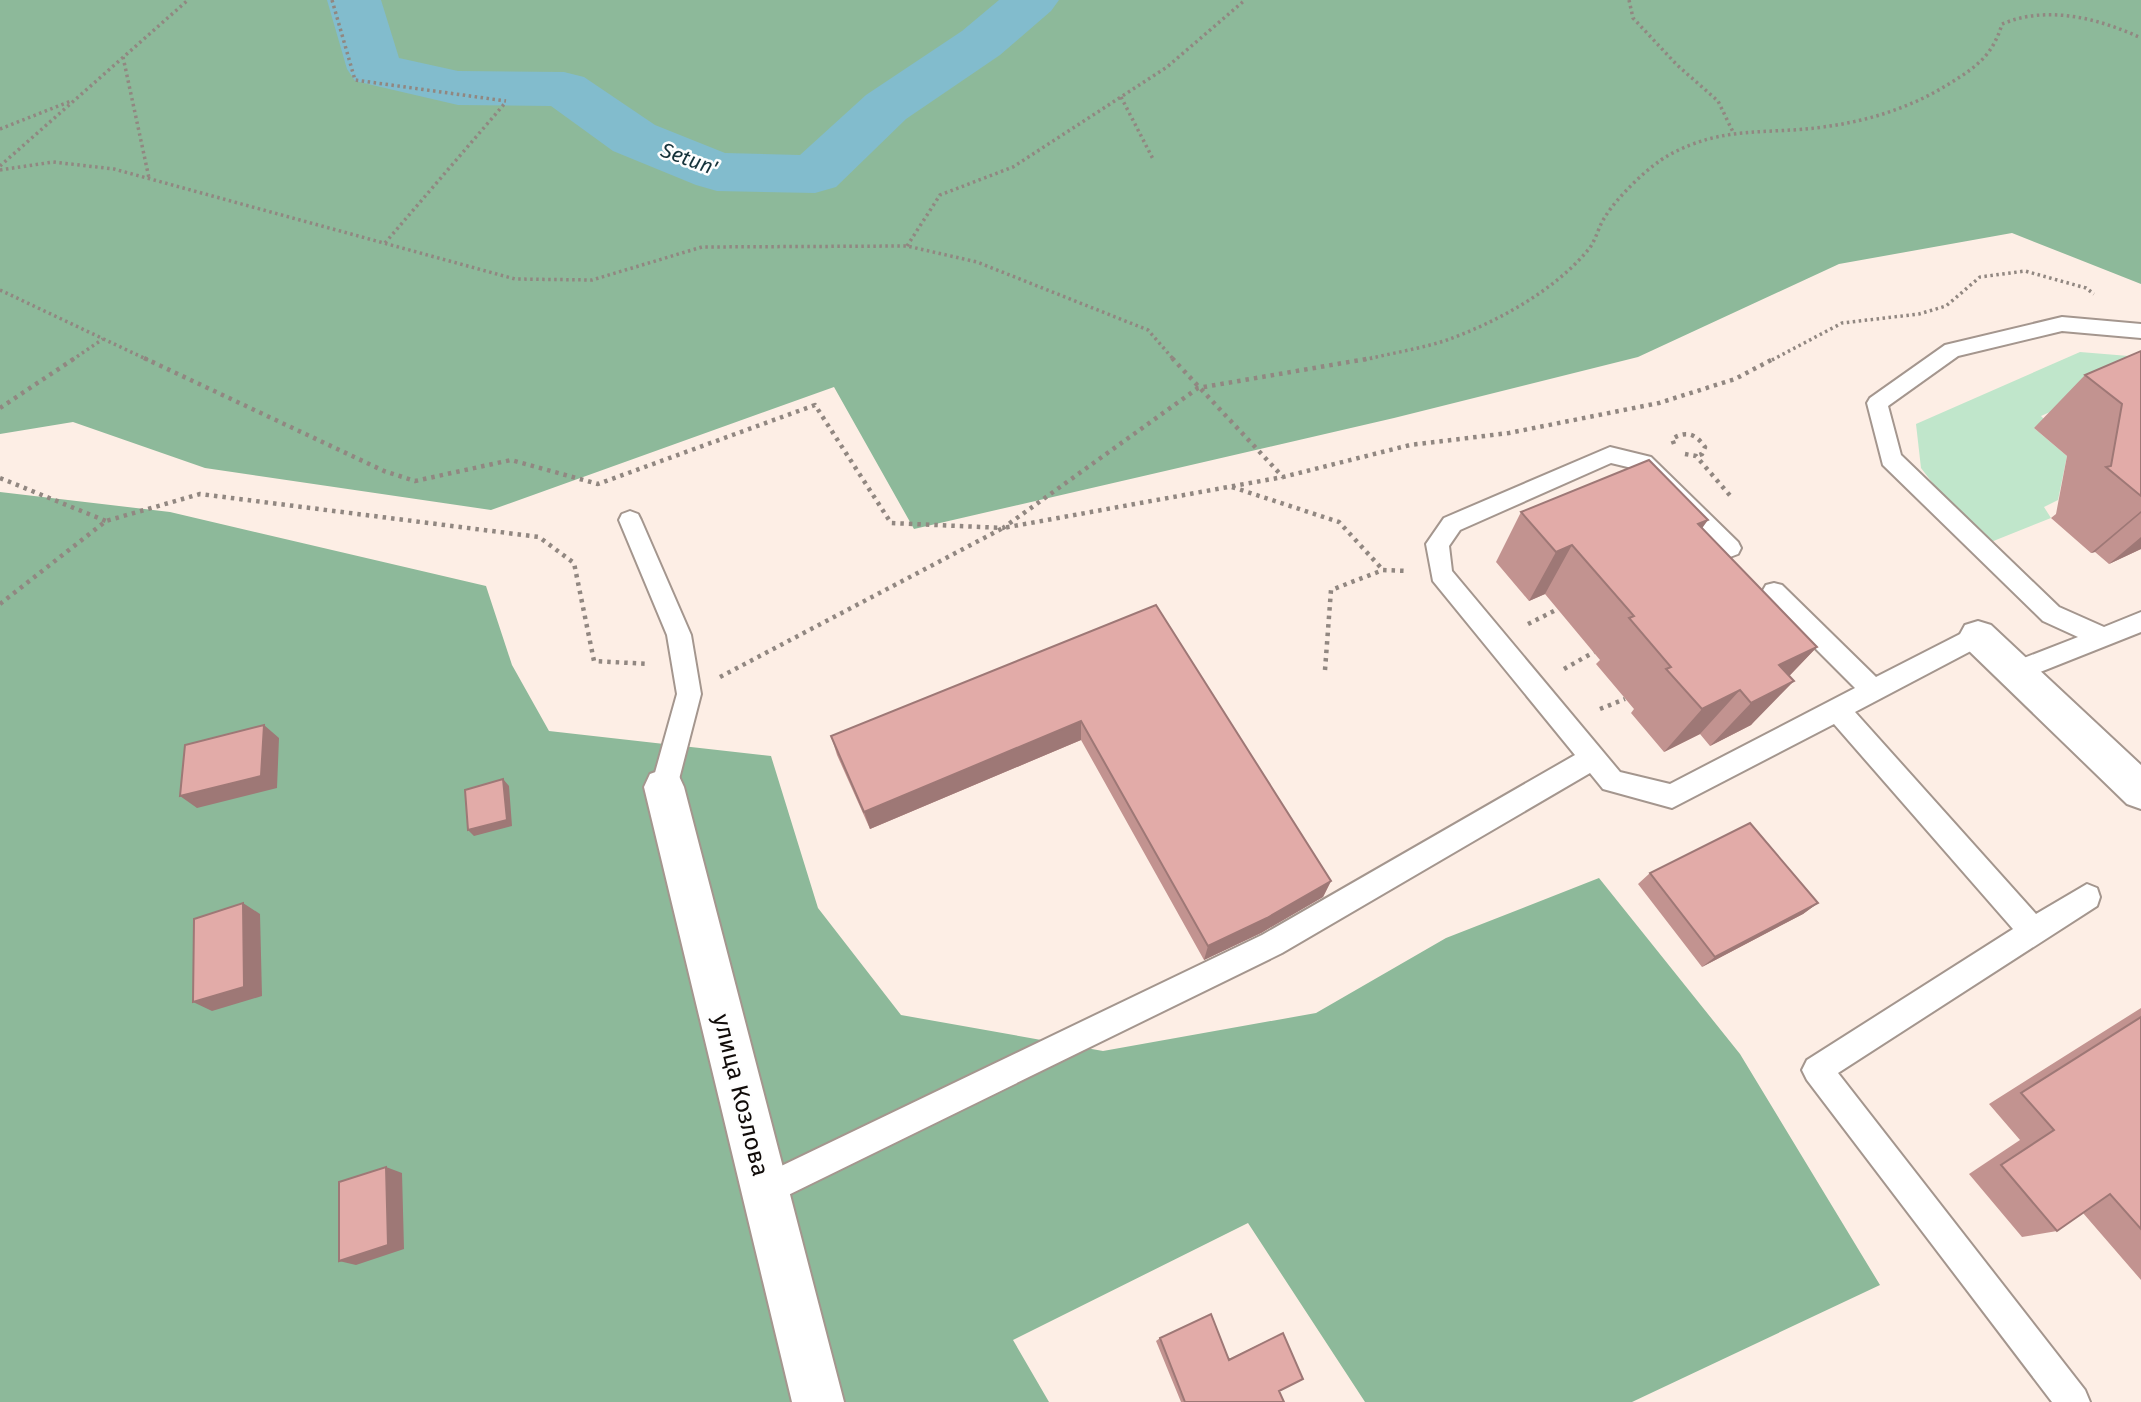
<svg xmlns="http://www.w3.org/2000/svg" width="2141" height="1402" font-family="'Fira Sans',sans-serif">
	<rect width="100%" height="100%" fill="#fdeee5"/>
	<!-- green -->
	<path fill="#c0e6cb" d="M 2080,352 L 2141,357 L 2070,403 L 2041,416 L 2047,422 L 2034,428 L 2067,456 L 2058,500 L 2044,507 L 2051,518 L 1981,546 L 1921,468 L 1916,424 Z"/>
	<!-- forest -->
	<path fill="#8db99a" d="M 0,0 L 2141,0 L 2141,284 L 2012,233 L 1839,264 L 1638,357 L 1394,418 L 914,529 L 834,387 L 491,510 L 205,468 L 73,422 L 0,434 Z
		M 0,492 L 170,512 L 486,586 L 512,665 L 549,731 L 771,756 L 818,908 L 901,1015 L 1103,1051 L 1316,1013 L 1446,938 L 1599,878 L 1740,1054 L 1880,1285 L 1632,1402 L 1365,1402 L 1248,1223 L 1013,1340 L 1049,1402 L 0,1402 Z"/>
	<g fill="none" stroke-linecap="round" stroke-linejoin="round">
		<!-- river -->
		<path fill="#82bccd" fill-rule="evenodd" d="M 327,0 L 381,0 L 399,58 L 458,71 L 564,72 L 584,77 L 655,125 L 725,153 L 800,155 L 866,95 L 962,31 L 999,0 L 1059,0 L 1051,11 L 1000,55 L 906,119 L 836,187 L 815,193 L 717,191 L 696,185 L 613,151 L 551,106 L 458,105 L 355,81 L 347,69 Z"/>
		<defs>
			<path id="lane" d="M 2062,317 L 2141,324 L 2141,338 L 2062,331 L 1958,356 L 1888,406 L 1901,455 L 2059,607 L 2104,627 L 2141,612 L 2141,632 L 2015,682 L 2006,679 L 2003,672 L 2006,665 L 2078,637 L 2043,621 L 1883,465 L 1867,403 L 1870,398 L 1945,345 Z
				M 1610,447 L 1651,457 L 1738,542 L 1741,548 L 1738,554 L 1730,557 L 1722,554 L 1636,469 L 1611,463 L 1460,530 L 1449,546 L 1452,571 L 1620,772 L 1670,784 L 1855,688 L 1766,599 L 1762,592 L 1766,585 L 1774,583 L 1782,585 L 1876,677 L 1970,629 L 1978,626 L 1986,629 L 1990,636 L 1986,643 L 1855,712 L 2036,914 L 2087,884 L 2097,888 L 2100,897 L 2097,906 L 1838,1073 L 2085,1390 L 2090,1402 L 2052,1402 L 1807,1080 L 1802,1070 L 1807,1060 L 2013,929 L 1834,724 L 1672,808 L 1603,789 L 1590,773 L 1282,953 L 776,1201 L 765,1205 L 754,1201 L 750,1190 L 754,1179 L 1262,935 L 1575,755 L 1433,581 L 1426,544 L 1444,518 Z
				M 630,511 L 638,514 L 641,520 L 691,635 L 701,694 L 677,787 L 673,795 L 664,798 L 655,795 L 651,787 L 677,694 L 667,635 L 619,520 L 622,514 Z"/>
			<path id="street" d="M 1978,621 L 1991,625 L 2141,765 L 2141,809 L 2127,804 L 1965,647 L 1959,636 L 1965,625 Z
				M 664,769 L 678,774 L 684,787 L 844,1402 L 792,1402 L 644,787 L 650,774 Z"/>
		</defs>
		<!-- lane casing -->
		<use href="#lane" stroke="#a4968e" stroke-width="4"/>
		<!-- street casing -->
		<use href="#street" stroke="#a4968e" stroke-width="4"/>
		<!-- path-far1 -->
		<path stroke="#918781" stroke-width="3.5" stroke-dasharray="2.5 3.5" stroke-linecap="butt" d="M 332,0 L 355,80 L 506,101
			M 1629,0 L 1633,18 L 1677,65 L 1718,101 L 1733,132
			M 123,57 L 149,178
			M 1121,97 L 1153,159
			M 0,129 L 71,101
			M 0,166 L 188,0
			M 0,170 L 53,162 L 114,169 L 515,279 L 592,280 L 702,247 L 907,246 L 977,262 L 1148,330 L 1174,360
			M 385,243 L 506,102
			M 907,246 L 940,195 L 1013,167 L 1167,67 L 1245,0
			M 0,290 L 148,360
			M 72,360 L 103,339
			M 1364,360 C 1391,353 1420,349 1447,340 C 1497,322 1554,291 1588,250 C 1596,241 1598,227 1605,217 C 1617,197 1649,166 1669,155 C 1724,125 1765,135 1823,127 C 1869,121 1913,107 1952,82 C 1978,66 1993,54 2002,24 C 2047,5 2098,18 2141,38
			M 1772,360 L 1842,323 L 1919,314 L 1946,306 L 1980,277 L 2025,271 L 2086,288 L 2094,294"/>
		<!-- path -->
		<path stroke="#918781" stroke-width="4.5" stroke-dasharray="3.5 5" stroke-linecap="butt" d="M 144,358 L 384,471 L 415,481 L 511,460 L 598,484 L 815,405 L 891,523 L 1003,528 L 1198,388 L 1372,358
			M 1172,358 L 1283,477
			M 0,408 L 75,358
			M 1674,444 L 1672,439 C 1686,430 1696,434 1705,447 L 1702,454 L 1696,456
			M 1685,454 L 1696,456 L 1733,499
			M 0,478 L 106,521
			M 1232,487 L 1339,522 L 1383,570
			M 0,604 L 106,521 L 200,494 L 539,537 L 574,563 L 594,661 L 649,664
			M 1528,624 L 1558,609
			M 1564,669 L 1594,652
			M 1325,670 L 1331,590 L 1383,570 L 1407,571
			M 720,677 L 1003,528 L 1283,477 L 1410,445 L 1509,433 L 1659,403 L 1735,379 L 1775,358
			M 1600,709 L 1625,699"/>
		<!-- lane -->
		<use href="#lane" fill="#fff" fill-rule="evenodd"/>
		<!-- street -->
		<use href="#street" fill="#fff" fill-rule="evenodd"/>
	</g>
	<!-- wall -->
	<path fill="#c29390" d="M 2141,351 L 2141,549 L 2109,564 L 2095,552 L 2091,553 L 2051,518 L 2056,514 L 2067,456 L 2034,428 L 2085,375 Z
		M 1521,512 L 1702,528 L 1817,647 L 1789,676 L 1751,725 L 1710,746 L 1700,734 L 1664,752 L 1631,713 L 1634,709 L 1596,664 L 1600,660 L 1545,594 L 1529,601 L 1496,562 Z
		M 1156,605 L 1331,881 L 1323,897 L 1261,933 L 1204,960 L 1081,740 L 870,829 L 837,755 L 831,736 Z
		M 1650,873 L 1818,903 L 1803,914 L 1702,967 L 1638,884 Z
		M 2141,1008 L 2141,1280 L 2083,1213 L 2057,1231 L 2022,1237 L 1969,1174 L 2020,1140 L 1989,1104 Z
		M 1283,1333 L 1279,1391 L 1284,1402 L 1181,1402 L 1156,1341 L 1160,1338 L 1229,1359 Z"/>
	<!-- shaded-wall -->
	<path fill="#9e7876" d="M 2141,511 L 2141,513 L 2095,552 L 2091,553 Z
		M 1708,520 L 1673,569 L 1698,524 Z
		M 2141,537 L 2141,549 L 2109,564 Z
		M 1572,545 L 1545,594 L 1529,601 L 1556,552 Z
		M 1817,647 L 1775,691 L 1794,681 L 1751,725 L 1710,746 L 1751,703 L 1779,665 Z
		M 1740,690 L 1700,734 L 1664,752 L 1702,709 Z
		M 1081,721 L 1081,740 L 870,829 L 864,812 Z
		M 264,725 L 279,738 L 277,788 L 197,808 L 180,796 Z
		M 503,779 L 509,786 L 512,826 L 474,836 L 468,830 Z
		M 1331,881 L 1323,897 L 1261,933 L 1204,960 L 1208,946 Z
		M 243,903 L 260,914 L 262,996 L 212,1011 L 193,1002 Z
		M 1818,903 L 1803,914 L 1702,967 L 1715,957 Z
		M 386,1167 L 402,1173 L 404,1249 L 356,1265 L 339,1261 Z"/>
	<!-- building -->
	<path fill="#e2aba8" stroke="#9e7876" stroke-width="2" d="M 2141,351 L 2141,496 L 2106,467 L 2111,466 L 2122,404 L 2085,375 Z
		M 1649,460 L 1708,520 L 1698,524 L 1817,647 L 1779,665 L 1794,681 L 1751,703 L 1740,690 L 1702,709 L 1666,669 L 1671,667 L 1629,618 L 1634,616 L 1572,545 L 1556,552 L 1521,512 Z
		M 1156,605 L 1331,881 L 1267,918 L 1208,946 L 1081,721 L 864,812 L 831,736 Z
		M 264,725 L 261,776 L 180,796 L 185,745 Z
		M 503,779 L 507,820 L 468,830 L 465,790 Z
		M 1750,823 L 1818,903 L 1715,957 L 1650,873 Z
		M 243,903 L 244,987 L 193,1002 L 194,919 Z
		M 2141,1017 L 2141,1229 L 2110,1194 L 2057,1231 L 2001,1165 L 2054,1130 L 2021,1093 Z
		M 386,1167 L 388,1245 L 339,1261 L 339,1182 Z
		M 1211,1314 L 1229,1360 L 1283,1333 L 1303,1379 L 1279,1391 L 1284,1402 L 1185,1402 L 1160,1338 Z"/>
	<g text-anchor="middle" stroke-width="5" stroke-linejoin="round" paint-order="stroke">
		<!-- far-water labels -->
		<g font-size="21" font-style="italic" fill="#14323a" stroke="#fefefe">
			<text transform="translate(689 159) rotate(20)" y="7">Setun'</text>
		</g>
		<!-- street labels -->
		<g font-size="24" fill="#100b09" stroke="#fefefe">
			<text transform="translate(741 1095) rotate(76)" y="8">улица Козлова</text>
		</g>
	</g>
</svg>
